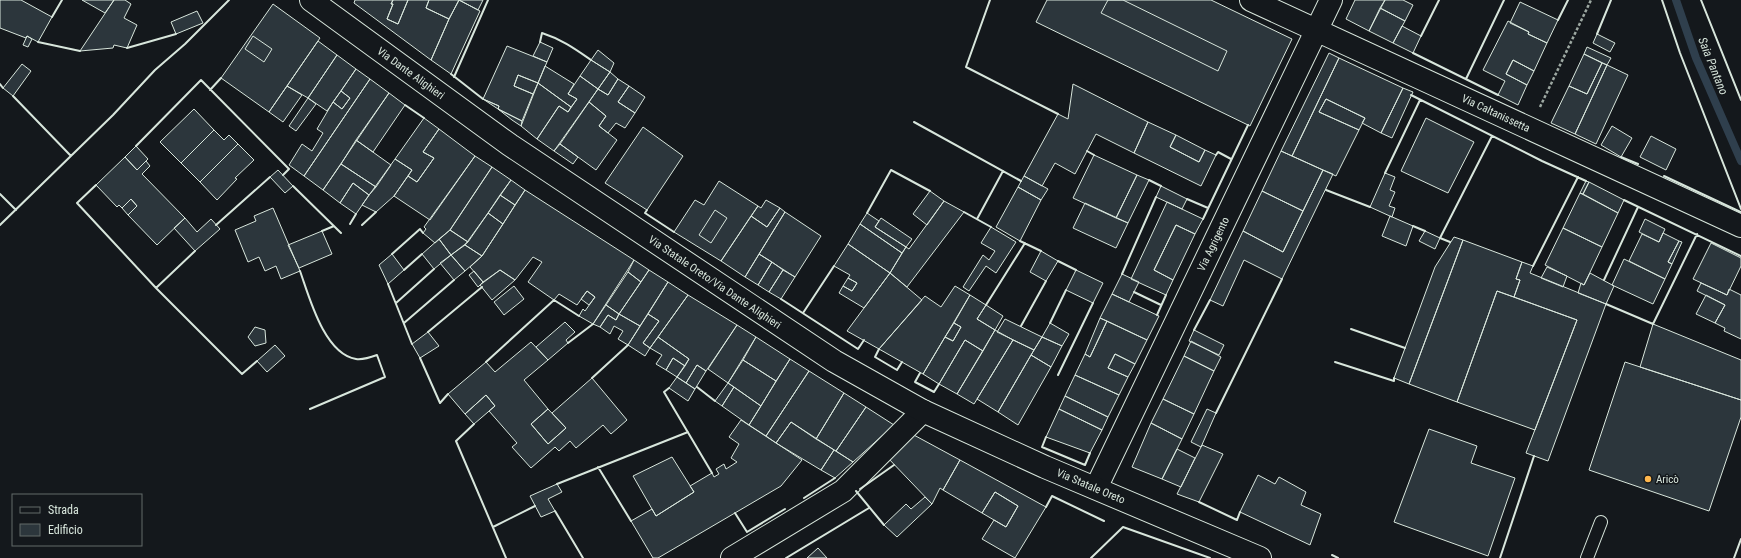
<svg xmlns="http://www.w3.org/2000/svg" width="1741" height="558" font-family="'Roboto Condensed',sans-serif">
	<rect width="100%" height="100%" fill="#14181c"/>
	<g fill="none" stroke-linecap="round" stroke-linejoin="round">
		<!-- stream -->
		<path stroke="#2f3f4d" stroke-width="8" d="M 1676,0 L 1696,58 L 1741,161"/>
	</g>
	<!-- building -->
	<path fill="#2c363c" stroke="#d8e6dc" d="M 0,0 L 21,0 L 52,17 L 38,42 L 27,36 L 26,38 L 0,28 Z
		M 82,0 L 114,0 L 105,13 Z
		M 114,0 L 125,0 L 131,4 L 124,18 L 137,25 L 127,48 L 114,45 L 113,48 L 80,51 Z
		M 355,0 L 393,0 L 391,4 L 393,4 L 387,19 L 398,24 L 408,0 L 429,0 L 426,8 L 449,19 L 431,60 L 354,3 Z
		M 393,0 L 408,0 L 398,24 L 387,19 L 393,4 L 391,4 Z
		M 429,0 L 459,0 L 449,19 L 426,8 Z
		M 459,0 L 483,0 L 478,10 Z
		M 459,0 L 480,11 L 451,74 L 431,60 L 449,19 Z
		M 1047,0 L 1211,0 L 1292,39 L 1250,126 L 1036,22 Z
		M 1108,0 L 1123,0 L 1227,51 L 1218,71 L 1101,13 Z
		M 1355,0 L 1385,0 L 1369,31 L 1346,19 Z
		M 1385,0 L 1403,0 L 1413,5 L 1405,21 L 1380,8 Z
		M 1520,2 L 1558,20 L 1547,43 L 1528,34 L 1529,32 L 1510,23 Z
		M 273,4 L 320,38 L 269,112 L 221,78 Z
		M 1380,8 L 1405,21 L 1393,43 L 1369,31 Z
		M 197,11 L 203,23 L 176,34 L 171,22 Z
		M 1508,21 L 1529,32 L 1528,34 L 1547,43 L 1534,71 L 1513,60 L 1506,74 L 1527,85 L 1518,105 L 1498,95 L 1505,81 L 1483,70 Z
		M 1402,26 L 1421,36 L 1413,53 L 1393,43 Z
		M 1597,34 L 1615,43 L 1610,52 L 1593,43 Z
		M 27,36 L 32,39 L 28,47 L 23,45 Z
		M 253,36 L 272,49 L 264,62 L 245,49 Z
		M 318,41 L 337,55 L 308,98 L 287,86 Z
		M 540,42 L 553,48 L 547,62 L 533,56 Z
		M 507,46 L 547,62 L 538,83 L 518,75 L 514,86 L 533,94 L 522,121 L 498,109 L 499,106 L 483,99 Z
		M 1587,47 L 1611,58 L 1607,65 L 1584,54 Z
		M 598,50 L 614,63 L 610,72 L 591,60 Z
		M 1329,53 L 1339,58 L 1292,156 L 1281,151 Z
		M 1584,54 L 1602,63 L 1587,94 L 1569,86 Z
		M 337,55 L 356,69 L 327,111 L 308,98 Z
		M 1339,58 L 1403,88 L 1381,133 L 1362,123 L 1365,118 L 1326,99 L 1319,112 L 1359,130 L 1336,176 L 1292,156 Z
		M 591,60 L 610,72 L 598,89 L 580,76 Z
		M 1513,60 L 1534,71 L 1527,85 L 1506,74 Z
		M 1602,63 L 1607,65 L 1575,134 L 1551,123 L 1569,86 L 1587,94 Z
		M 22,64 L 31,71 L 13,96 L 3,88 Z
		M 1607,65 L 1628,75 L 1596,144 L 1575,134 Z
		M 545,66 L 574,84 L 568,94 L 577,99 L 571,107 L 538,83 Z
		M 356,69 L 370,79 L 304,176 L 289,165 L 302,144 L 312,151 L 323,133 L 317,129 L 333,102 L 342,109 L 350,98 L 341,91 Z
		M 610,72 L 618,79 L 608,95 L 598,89 Z
		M 518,75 L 538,83 L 533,94 L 514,86 Z
		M 580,76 L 598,89 L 554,151 L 537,139 L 559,106 L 568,112 L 577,99 L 568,94 Z
		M 370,79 L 389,93 L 323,190 L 304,176 Z
		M 618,79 L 629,86 L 618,102 L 635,113 L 625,128 L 616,123 L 608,133 L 599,126 L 606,116 L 589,102 L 598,89 L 608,95 Z
		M 538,83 L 571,107 L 568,112 L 559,106 L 537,139 L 521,126 Z
		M 1073,84 L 1148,122 L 1134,153 L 1096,134 L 1075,174 L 1055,163 L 1042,186 L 1024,176 L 1058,114 L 1068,119 Z
		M 287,86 L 302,95 L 283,122 L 269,112 Z
		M 629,86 L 645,97 L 635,113 L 618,102 Z
		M 1403,88 L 1413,92 L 1392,138 L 1381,133 Z
		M 341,91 L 350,98 L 342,109 L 333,102 Z
		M 389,93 L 405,105 L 373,152 L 356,140 Z
		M 308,98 L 316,104 L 296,131 L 289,126 Z
		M 483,99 L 499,106 L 498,109 Z
		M 1326,99 L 1365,118 L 1359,130 L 1319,112 Z
		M 589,102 L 606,116 L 599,126 L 617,140 L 596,170 L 560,144 Z
		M 194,109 L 214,130 L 181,163 L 160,142 Z
		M 498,109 L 522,121 L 521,126 L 512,120 Z
		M 424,118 L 439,129 L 423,152 L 434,158 L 417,182 L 408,176 L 412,170 L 395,159 Z
		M 1426,118 L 1474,142 L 1448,193 L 1401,171 Z
		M 1148,122 L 1176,135 L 1170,147 L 1199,162 L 1205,150 L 1216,155 L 1201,186 L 1134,153 Z
		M 1612,126 L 1632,138 L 1621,157 L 1601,145 Z
		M 643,127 L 683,156 L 647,210 L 605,183 Z
		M 439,129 L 475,156 L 430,220 L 394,196 L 408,176 L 417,182 L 434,158 L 423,152 Z
		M 214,130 L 224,140 L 229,135 L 238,144 L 200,182 L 181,163 Z
		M 1176,135 L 1205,150 L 1199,162 L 1170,147 Z
		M 1651,136 L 1676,149 L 1666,170 L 1640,157 Z
		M 356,140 L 391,165 L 376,187 L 341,164 Z
		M 238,144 L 254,160 L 235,178 L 237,179 L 217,200 L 200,182 Z
		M 560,144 L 578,157 L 573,164 L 554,151 Z
		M 136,146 L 148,159 L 137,170 L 125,157 Z
		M 1281,151 L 1323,170 L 1303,211 L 1262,191 Z
		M 1094,155 L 1137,175 L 1116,218 L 1073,198 Z
		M 475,156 L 492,167 L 450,230 L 435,243 L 423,233 L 426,229 L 424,227 Z
		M 125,157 L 137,170 L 146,161 L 150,166 L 142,174 L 185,218 L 157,245 L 128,215 L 137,206 L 131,199 L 122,208 L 119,205 L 117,207 L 96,185 Z
		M 395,159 L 412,170 L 394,196 L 376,212 L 362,205 Z
		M 341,164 L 376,187 L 369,195 L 353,183 L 340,203 L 323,190 Z
		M 492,167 L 511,180 L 468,242 L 450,230 Z
		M 278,170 L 293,186 L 285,193 L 270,177 Z
		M 1323,170 L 1333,174 L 1282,279 L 1244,260 L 1223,306 L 1210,300 L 1243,231 L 1283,252 Z
		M 1385,173 L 1395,177 L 1390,190 L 1395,192 L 1389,206 L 1395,208 L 1392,217 L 1370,207 Z
		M 1137,175 L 1149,180 L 1128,223 L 1116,218 Z
		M 1024,176 L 1048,189 L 1041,200 L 1018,187 Z
		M 511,180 L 525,190 L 515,205 L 500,195 Z
		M 719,181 L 758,206 L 721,261 L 674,232 L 695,200 L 704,205 Z
		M 1586,181 L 1589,182 L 1583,194 L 1580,193 Z
		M 1589,182 L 1624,200 L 1618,213 L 1583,194 Z
		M 353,183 L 369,195 L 356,214 L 340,203 Z
		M 1161,186 L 1187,199 L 1182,209 L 1156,197 Z
		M 1018,187 L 1041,200 L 1020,241 L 996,227 Z
		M 525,190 L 634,260 L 593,324 L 579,316 L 583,309 L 585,311 L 595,297 L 587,291 L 577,305 L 559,294 L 554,300 L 528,282 L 542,262 L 533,257 L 515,280 L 500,270 L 483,282 L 470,267 L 482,256 Z
		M 930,191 L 944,201 L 927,225 L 913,214 Z
		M 1262,191 L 1303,211 L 1283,252 L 1243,231 Z
		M 1580,193 L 1618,213 L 1602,247 L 1563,228 Z
		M 500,195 L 515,205 L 503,224 L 488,213 Z
		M 131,199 L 137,206 L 128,215 L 122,208 Z
		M 766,200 L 780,208 L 767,227 L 751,216 L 758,206 L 761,208 Z
		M 944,201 L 964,212 L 907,287 L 890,273 L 906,247 L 909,249 Z
		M 1167,202 L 1203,219 L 1195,234 L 1176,225 L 1154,270 L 1173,280 L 1166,295 L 1131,279 Z
		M 1085,203 L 1128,223 L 1116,248 L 1073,228 Z
		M 273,208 L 300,271 L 281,279 L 276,266 L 265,271 L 259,257 L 248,262 L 235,230 L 256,221 L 254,216 Z
		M 780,208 L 785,212 L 745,277 L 721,261 L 751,216 L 767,227 Z
		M 715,210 L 727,218 L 711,243 L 699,235 Z
		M 785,212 L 821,236 L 795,277 L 759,254 Z
		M 488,213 L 503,224 L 482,256 L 465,245 Z
		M 867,213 L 879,221 L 875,227 L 906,247 L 902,253 L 860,224 Z
		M 1390,216 L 1413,226 L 1406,246 L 1382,236 Z
		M 185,218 L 197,232 L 211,219 L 220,229 L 195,251 L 174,228 Z
		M 881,218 L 912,239 L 906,247 L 875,227 Z
		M 1645,219 L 1665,229 L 1659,242 L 1639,232 Z
		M 860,224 L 902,253 L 890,273 L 848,244 Z
		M 1176,225 L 1195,234 L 1173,280 L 1154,270 Z
		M 991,227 L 1016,242 L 996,273 L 986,266 L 969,291 L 963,287 L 983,255 L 989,260 L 995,251 L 981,243 Z
		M 1563,228 L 1602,247 L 1584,285 L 1545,265 Z
		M 450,230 L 468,242 L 451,255 L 439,239 Z
		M 322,231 L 332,254 L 299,268 L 288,245 Z
		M 1425,231 L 1440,238 L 1435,249 L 1419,241 Z
		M 1663,233 L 1679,241 L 1668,262 L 1672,264 L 1665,279 L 1629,261 L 1642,234 L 1659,242 Z
		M 1454,237 L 1463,240 L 1409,384 L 1394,378 L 1435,267 Z
		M 439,239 L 451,255 L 434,269 L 422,254 Z
		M 1463,240 L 1522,262 L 1516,279 L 1520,280 L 1514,297 L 1497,291 L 1457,402 L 1409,384 Z
		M 1679,241 L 1682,242 L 1672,264 L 1668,262 Z
		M 1711,243 L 1741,258 L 1741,266 L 1727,295 L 1693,279 Z
		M 848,244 L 890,273 L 864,308 L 839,293 L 843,286 L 852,291 L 857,283 L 848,278 L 850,275 L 834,266 Z
		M 465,245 L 482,256 L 465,271 L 451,255 Z
		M 1041,251 L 1058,261 L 1046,281 L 1030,272 Z
		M 392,254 L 404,270 L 388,284 L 379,265 Z
		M 759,254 L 772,262 L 758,285 L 745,277 Z
		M 451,255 L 465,271 L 454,280 L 440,263 Z
		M 1624,259 L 1665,279 L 1653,304 L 1612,285 Z
		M 634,260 L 649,270 L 641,282 L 628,272 Z
		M 772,262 L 783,270 L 769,292 L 758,285 Z
		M 1522,262 L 1533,266 L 1530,273 L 1606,304 L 1548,461 L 1526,453 L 1577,320 L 1514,297 L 1520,280 L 1516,279 Z
		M 1547,267 L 1567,276 L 1563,287 L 1541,278 Z
		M 500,270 L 515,280 L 492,300 L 480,285 Z
		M 649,270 L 668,282 L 640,326 L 619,314 Z
		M 783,270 L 795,277 L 781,299 L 769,292 Z
		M 1076,270 L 1103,283 L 1093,303 L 1066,290 Z
		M 474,271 L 483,282 L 478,287 L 469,275 Z
		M 628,272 L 641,282 L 619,314 L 606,305 Z
		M 890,273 L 922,300 L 879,349 L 847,331 Z
		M 1590,273 L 1614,286 L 1606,304 L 1578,293 L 1581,283 L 1584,285 Z
		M 1122,274 L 1139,282 L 1129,302 L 1112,294 Z
		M 848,278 L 857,283 L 852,291 L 843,286 Z
		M 668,282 L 688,295 L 650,348 L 643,343 L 659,321 L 648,314 Z
		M 1701,283 L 1727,295 L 1729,289 L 1741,295 L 1741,339 L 1724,331 L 1725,328 L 1715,323 L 1725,305 L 1697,291 Z
		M 514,286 L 524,299 L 504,315 L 494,302 Z
		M 955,286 L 970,295 L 923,374 L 879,349 L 925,296 L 941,307 Z
		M 587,291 L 595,297 L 589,305 L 581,299 Z
		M 1497,291 L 1577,320 L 1535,430 L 1457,402 Z
		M 1112,294 L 1159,316 L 1147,340 L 1100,318 Z
		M 688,295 L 737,325 L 706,371 L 697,365 L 686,383 L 677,377 L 689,359 L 658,337 Z
		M 970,295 L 986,305 L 977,319 L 995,330 L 983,351 L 965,340 L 939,384 L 923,374 L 945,337 L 953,341 L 961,327 L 954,323 Z
		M 1706,295 L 1725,305 L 1715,323 L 1696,314 Z
		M 606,305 L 619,314 L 616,320 L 608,315 L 600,327 L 593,324 Z
		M 986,305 L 1003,316 L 995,330 L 977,319 Z
		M 619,314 L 640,326 L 628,345 L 618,339 L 623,331 L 614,326 L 610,334 L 600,327 L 608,315 L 616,320 Z
		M 648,314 L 659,321 L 643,343 L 650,348 L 645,356 L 628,345 Z
		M 1100,318 L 1107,321 L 1090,357 L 1085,354 Z
		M 1005,319 L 1042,337 L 1034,350 L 997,332 Z
		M 1107,321 L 1147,340 L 1135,364 L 1115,354 L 1108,368 L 1128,377 L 1119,395 L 1075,375 L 1085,354 L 1090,357 Z
		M 565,322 L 575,332 L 566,340 L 568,343 L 548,360 L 536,347 Z
		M 954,323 L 961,327 L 953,341 L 945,337 Z
		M 1050,323 L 1069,334 L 1062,346 L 1042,337 Z
		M 1653,324 L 1741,360 L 1741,400 L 1640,367 Z
		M 737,325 L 756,337 L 728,383 L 708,369 Z
		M 255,327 L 265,330 L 266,343 L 255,346 L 248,337 Z
		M 995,330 L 1013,340 L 974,404 L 957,394 Z
		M 1194,330 L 1224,345 L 1219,355 L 1189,341 Z
		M 428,332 L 439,346 L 420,358 L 412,344 Z
		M 658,337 L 689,359 L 685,366 L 673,358 L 666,370 L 656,364 L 662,355 L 650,348 Z
		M 756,337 L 790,359 L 776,381 L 743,360 Z
		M 1042,337 L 1062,346 L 1051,367 L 1031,355 Z
		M 965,340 L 983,351 L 957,394 L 939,384 Z
		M 1013,340 L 1034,350 L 998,412 L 977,399 Z
		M 1191,341 L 1221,357 L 1214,371 L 1184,356 Z
		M 531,342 L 548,360 L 524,380 L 548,409 L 531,424 L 548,444 L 566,428 L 552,413 L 592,378 L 627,420 L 611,434 L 603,425 L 576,448 L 570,441 L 559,451 L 555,447 L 531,468 L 512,447 L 517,443 L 489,411 L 495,406 L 486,395 L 465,414 L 448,394 L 486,362 L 495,372 Z
		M 275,345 L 285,356 L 267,372 L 257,361 Z
		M 1115,354 L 1135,364 L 1128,377 L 1108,368 Z
		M 1031,355 L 1051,367 L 1018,425 L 998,412 Z
		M 1184,356 L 1214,371 L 1194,414 L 1163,399 Z
		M 673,358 L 685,366 L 677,377 L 666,370 Z
		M 790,359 L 809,371 L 766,436 L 749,425 Z
		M 743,360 L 776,381 L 761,406 L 728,383 Z
		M 1625,362 L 1741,400 L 1741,417 L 1709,511 L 1589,470 Z
		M 697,365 L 706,371 L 695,389 L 686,383 Z
		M 809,371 L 844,393 L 816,439 L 791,422 L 776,443 L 766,436 Z
		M 1075,375 L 1119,395 L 1108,417 L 1065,396 Z
		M 677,377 L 695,389 L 688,401 L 669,388 Z
		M 728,383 L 734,387 L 722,406 L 715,401 Z
		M 734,387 L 761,406 L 749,425 L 722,406 Z
		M 844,393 L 866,407 L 836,451 L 816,439 Z
		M 486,395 L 495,406 L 474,424 L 465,414 Z
		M 1065,396 L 1108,417 L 1102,430 L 1059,409 Z
		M 1163,399 L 1194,414 L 1182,439 L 1151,423 Z
		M 866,407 L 894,425 L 853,462 L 836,451 Z
		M 548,409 L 566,428 L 548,444 L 531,424 Z
		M 1059,409 L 1102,430 L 1090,453 L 1046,437 Z
		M 1207,409 L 1216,413 L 1201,447 L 1191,442 Z
		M 741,420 L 802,460 L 781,486 L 658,558 L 653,558 L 631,521 L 652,509 L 656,516 L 694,492 L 690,486 L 712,473 L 714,477 L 719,474 L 716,469 L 724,464 L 726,469 L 737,462 L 731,458 L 739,444 L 729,437 Z
		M 791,422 L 834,450 L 821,470 L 776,443 Z
		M 1151,423 L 1182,439 L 1162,479 L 1132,467 Z
		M 1429,429 L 1477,446 L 1471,463 L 1515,478 L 1488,556 L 1394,522 Z
		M 912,434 L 960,460 L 943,490 L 940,488 L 932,504 L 887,457 Z
		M 1202,445 L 1223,454 L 1199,502 L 1177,494 Z
		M 1177,449 L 1195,458 L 1181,487 L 1162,479 Z
		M 834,450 L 853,462 L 835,478 L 821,470 Z
		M 672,457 L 694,492 L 656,516 L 633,476 Z
		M 960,460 L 1046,507 L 1015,558 L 982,539 L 994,520 L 1006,527 L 1018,506 L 995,492 L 982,513 L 943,490 Z
		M 1258,475 L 1275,484 L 1279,477 L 1306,492 L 1301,505 L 1321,514 L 1310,545 L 1240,512 Z
		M 557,484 L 562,492 L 548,499 L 555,511 L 541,517 L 530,496 Z
		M 995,492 L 1018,506 L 1006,527 L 982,513 Z
		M 925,497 L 932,504 L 897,537 L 884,525 L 906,504 L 911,509 Z
		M 818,548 L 827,558 L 807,558 Z"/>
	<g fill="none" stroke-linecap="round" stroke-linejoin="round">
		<defs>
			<path id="service" d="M 1587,558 L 1601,522"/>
			<path id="minor" d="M 1251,0 L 1741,226
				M 1096,488 L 1331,0
				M 732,558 L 843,491 L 923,411"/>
			<path id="primary" d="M 311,0 L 510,145 L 834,361 L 923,411 L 1045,467 L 1260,558"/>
		</defs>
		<!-- service casing -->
		<use href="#service" stroke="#d8e6dc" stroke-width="14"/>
		<!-- minor casing -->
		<use href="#minor" stroke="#d8e6dc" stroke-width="24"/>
		<!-- primary casing -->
		<use href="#primary" stroke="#d8e6dc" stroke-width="24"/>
		<!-- path -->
		<path stroke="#9da8a2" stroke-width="2.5" stroke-dasharray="3 2" stroke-linecap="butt" d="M 1540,107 L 1591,0"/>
		<!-- service -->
		<use href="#service" stroke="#14181c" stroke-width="12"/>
		<!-- minor -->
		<use href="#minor" stroke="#14181c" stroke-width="22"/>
		<!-- primary -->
		<use href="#primary" stroke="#14181c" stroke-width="22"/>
		<!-- wall -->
		<path stroke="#d8e6dc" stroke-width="2" d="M 990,0 L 966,67 L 1058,114
			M 1662,0 L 1680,53 L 1741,209
			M 1701,0 L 1741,100
			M 52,17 L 62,0
			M 1558,20 L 1568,0
			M 1597,34 L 1611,0
			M 1421,36 L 1439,0
			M 38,42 L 80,51
			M 540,42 L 542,33 C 561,39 575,49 591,60
			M 127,48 L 176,34
			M 1413,53 L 1498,95
			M 451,74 L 483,99
			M 454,77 L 488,0
			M 1466,79 L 1504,0
			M 0,84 L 3,88
			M 210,90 L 221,78
			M 1411,95 L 1542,161 L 1586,181
			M 13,96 L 71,156
			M 405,105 L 424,118
			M 914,122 L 1021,181
			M 136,146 L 201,80 L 289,169 L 283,175
			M 1087,151 L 1094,155
			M 1216,155 L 1218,152 L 1231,159
			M 1621,157 L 1638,164
			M 1385,173 L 1420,100
			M 1664,176 L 1741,212
			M 1149,180 L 1161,186
			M 96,185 L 77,203 L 156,288 L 242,374 L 257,361
			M 293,186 L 341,233
			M 1326,190 L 1370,207
			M 0,194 L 16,210
			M 1187,199 L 1208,208
			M 1624,200 L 1741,256
			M 647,210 L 645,213 L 674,232
			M 964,212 L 991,227
			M 867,213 L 891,170 L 930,191
			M 977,219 L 1003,171
			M 1203,219 L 1248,125
			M 350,224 L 356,214
			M 0,225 L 113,115 L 155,70 L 185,44 L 229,0
			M 216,225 L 270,177
			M 362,225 L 376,212
			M 1413,226 L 1425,231
			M 322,231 L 334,226
			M 1020,241 L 1041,251
			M 1450,242 L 1440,238 L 1492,136
			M 392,254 L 420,229 L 423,233
			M 1058,261 L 1076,270
			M 1533,266 L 1578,177
			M 404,270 L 422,254
			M 300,271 C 309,296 324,354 356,359 C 363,360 369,358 377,355 L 385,377 L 310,409
			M 1122,274 L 1156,197
			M 1604,280 L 1638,207
			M 388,284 L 412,344
			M 156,288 L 195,251
			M 1134,292 L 1161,305
			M 781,299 L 858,349 L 864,340
			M 396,303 L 434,269
			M 1606,304 L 1653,324 L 1697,234
			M 986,305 L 1025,243
			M 803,313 L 834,266
			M 1157,315 L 1166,295
			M 404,323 L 454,280
			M 1050,323 L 1066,290
			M 1021,326 L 1046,281
			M 1351,329 L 1405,348
			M 1194,330 L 1210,300
			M 428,332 L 482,287
			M 568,343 L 593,324
			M 879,349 L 875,357 L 897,370 L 902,362
			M 420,358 L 440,403 L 448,394
			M 486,362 L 554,300 L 579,316
			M 1335,362 L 1394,381 L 1394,378
			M 920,373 L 915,382 L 934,392 L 939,384
			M 1058,375 L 1093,303
			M 592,378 L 628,345
			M 697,387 L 715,401
			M 669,388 L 664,392 L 712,473
			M 1216,413 L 1282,279
			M 474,424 L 456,441 L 506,558
			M 1046,437 L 1042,447 L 1085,465 L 1090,453
			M 598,467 L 631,521
			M 557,484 L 688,432
			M 860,489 L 894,465
			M 856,491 L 884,525
			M 804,498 L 835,478
			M 1199,502 L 1237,520 L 1240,512
			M 1046,507 L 1052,496 L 1104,521
			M 555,511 L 583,558
			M 735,513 L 747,532 L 785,509
			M 493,527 L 535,506
			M 1332,555 L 1338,558
			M 786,558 L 869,508
			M 1091,558 L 1123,527 L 1210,558
			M 1500,558 L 1534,456
			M 1734,558 L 1741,539"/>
	</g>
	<!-- markers -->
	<circle fill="#ffb74d" stroke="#14181c" stroke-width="1.5" cx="1648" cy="479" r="4"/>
	<g text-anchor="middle" stroke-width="3" stroke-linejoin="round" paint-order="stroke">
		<!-- street labels -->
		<g font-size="11" fill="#d8e6dc" stroke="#14181c">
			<text transform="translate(411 73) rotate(36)" y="4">Via Dante Alighieri</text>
			<text transform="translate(1496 113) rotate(25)" y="4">Via Caltanissetta</text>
			<text transform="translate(1213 244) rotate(-64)" y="4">Via Agrigento</text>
			<text transform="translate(715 282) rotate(34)" y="4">Via Statale Oreto/Via Dante Alighieri</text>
			<text transform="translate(1091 486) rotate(23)" y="4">Via Statale Oreto</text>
		</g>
		<!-- poi labels -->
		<g font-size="11" fill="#d8e6dc" stroke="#14181c" text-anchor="start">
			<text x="1656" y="483">Aricò</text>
		</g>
		<!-- water labels -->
		<g font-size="12" font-style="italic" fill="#d8e6dc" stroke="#14181c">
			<text transform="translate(1713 66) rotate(68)" y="4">Saia Pantano</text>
		</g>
	</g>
	<!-- legend -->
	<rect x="12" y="494" width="130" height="52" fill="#14181c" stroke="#626a69"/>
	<rect x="20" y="507" width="20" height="6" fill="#14181c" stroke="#626a69"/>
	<text x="48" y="514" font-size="12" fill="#d8e6dc">Strada</text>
	<rect x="20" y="524" width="20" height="12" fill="#2c363c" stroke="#626a69"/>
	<text x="48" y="534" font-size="12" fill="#d8e6dc">Edificio</text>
</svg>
